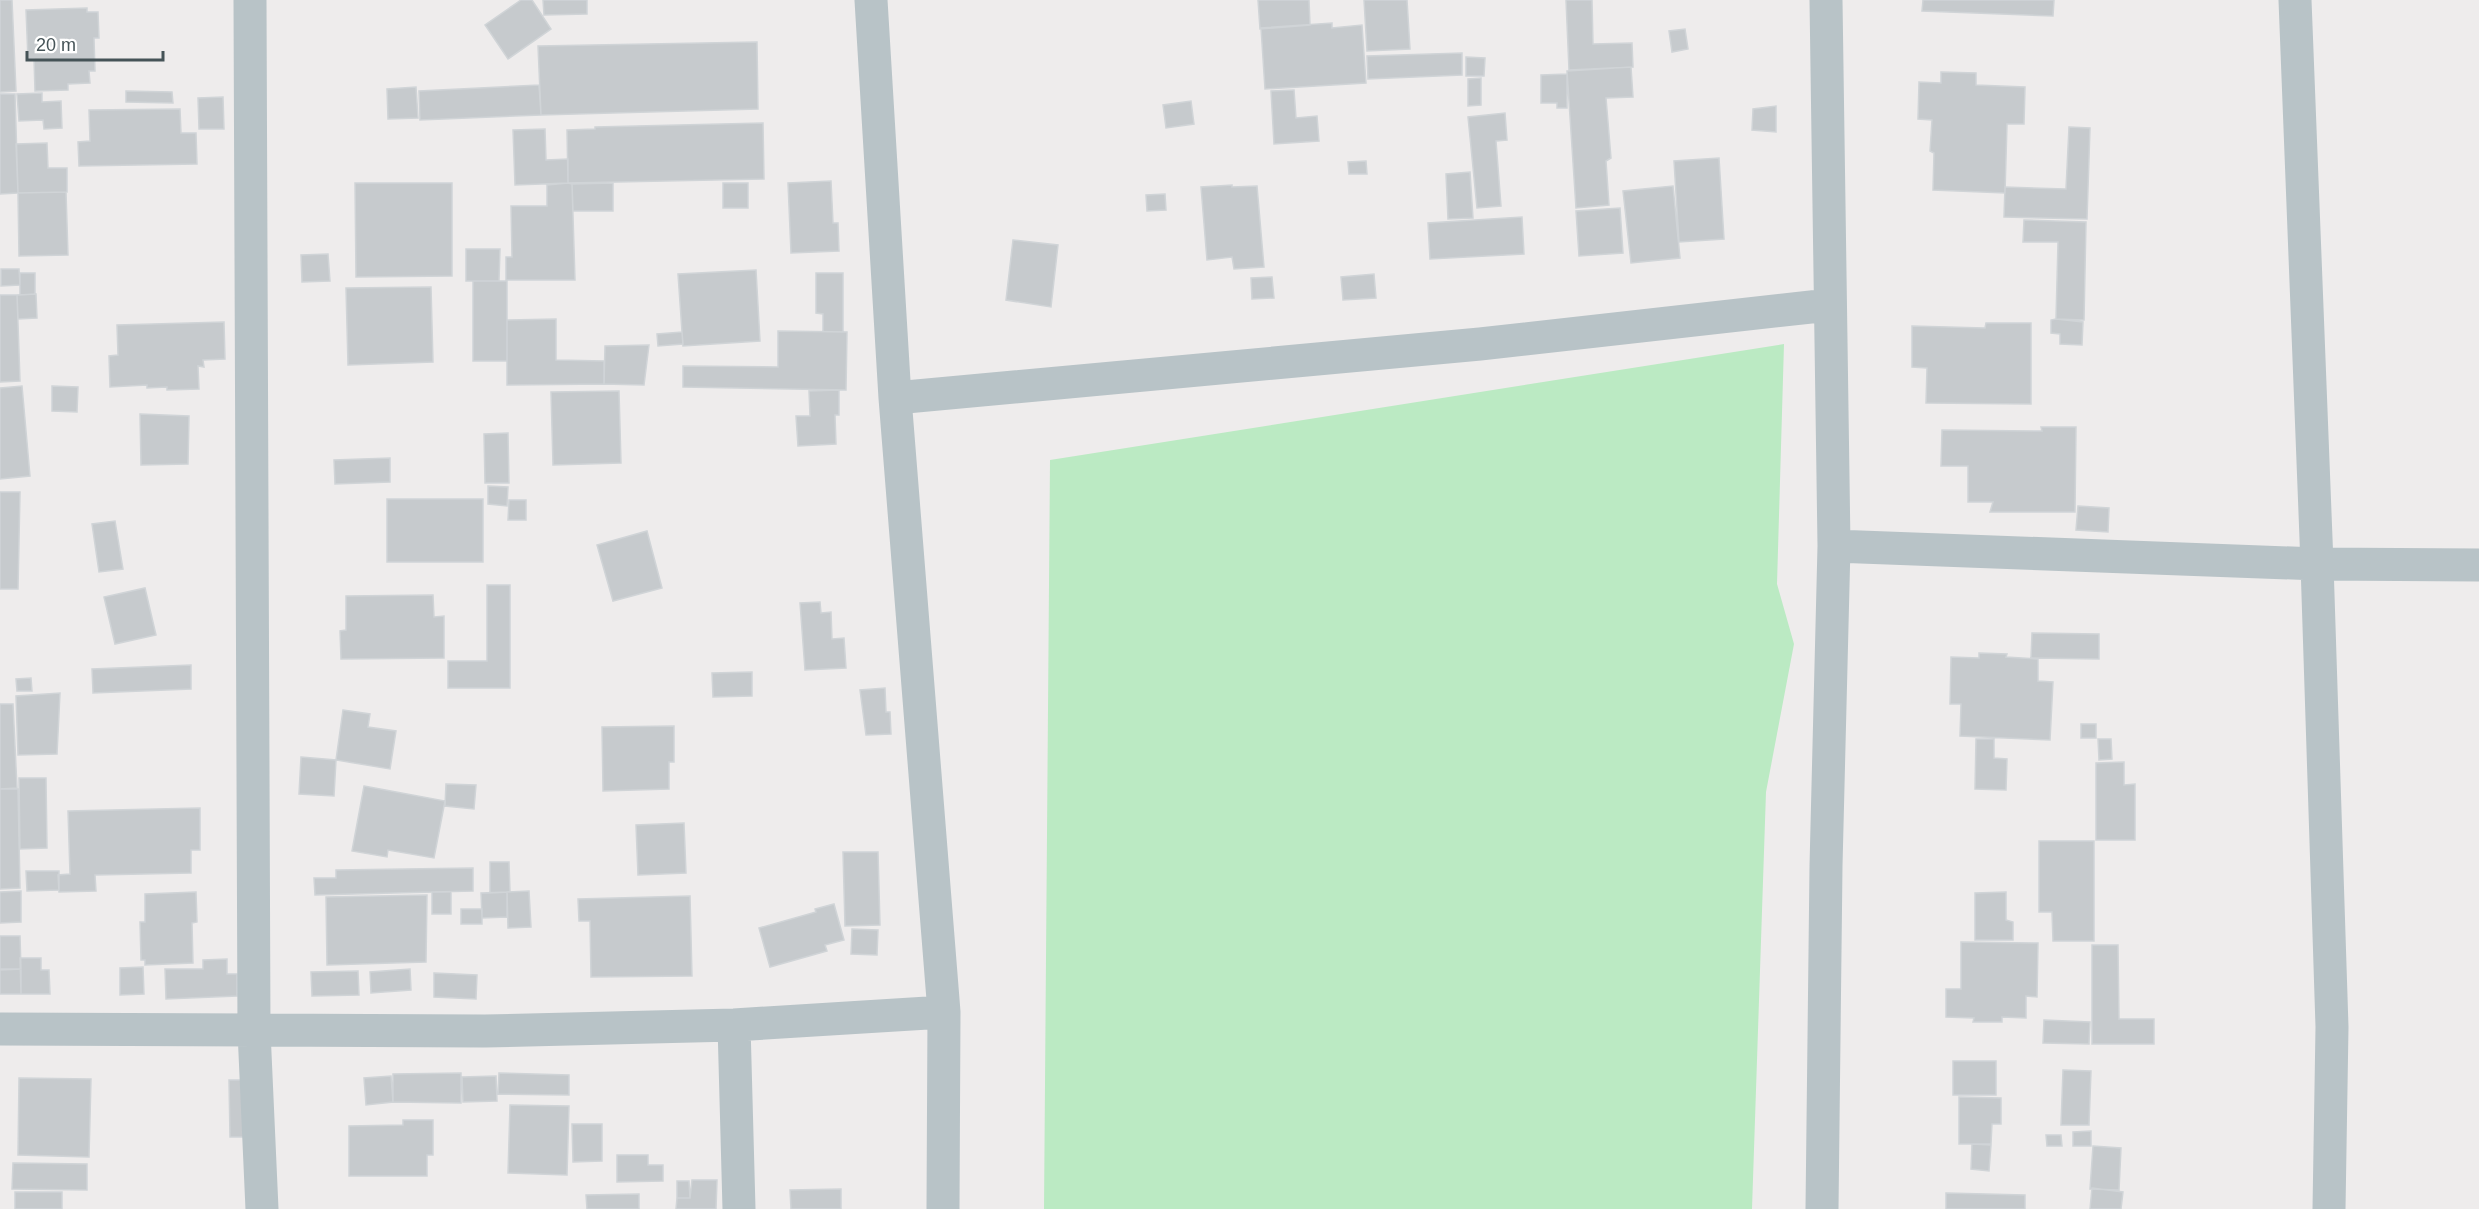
<svg xmlns="http://www.w3.org/2000/svg" width="2479" height="1209" font-family="Helvetica,sans-serif">
	<rect width="100%" height="100%" fill="#eeecec"/>
	<!-- green -->
	<path fill="#bbeac3" d="M 1784,344 L 1777,584 L 1794,644 L 1766,792 L 1752,1209 L 1044,1209 L 1050,460 Z"/>
	<!-- building -->
	<path fill="#c6cacd" stroke="#d0d4d7" stroke-width="1.5" d="M 0,0 L 12,0 L 16,91 L 0,92 Z
		M 521,0 L 532,0 L 551,29 L 508,59 L 485,25 Z
		M 543,0 L 587,0 L 587,14 L 544,15 Z
		M 1258,0 L 1309,0 L 1310,25 L 1260,29 Z
		M 1364,0 L 1407,0 L 1410,49 L 1367,51 Z
		M 1566,0 L 1592,0 L 1593,44 L 1632,43 L 1633,67 L 1569,70 Z
		M 1923,0 L 2054,0 L 2053,16 L 1922,11 Z
		M 87,8 L 87,12 L 98,12 L 99,38 L 94,38 L 95,71 L 89,71 L 90,83 L 68,84 L 68,90 L 35,91 L 34,59 L 28,59 L 26,10 Z
		M 1332,23 L 1332,28 L 1362,25 L 1366,83 L 1265,89 L 1261,28 Z
		M 1685,29 L 1688,49 L 1672,52 L 1669,31 Z
		M 757,42 L 758,109 L 541,115 L 538,46 Z
		M 1462,53 L 1462,75 L 1368,79 L 1367,56 Z
		M 1466,57 L 1485,58 L 1484,76 L 1466,76 Z
		M 1631,67 L 1633,97 L 1606,98 L 1611,158 L 1606,161 L 1609,205 L 1576,208 L 1567,71 Z
		M 1941,72 L 1976,73 L 1976,85 L 2025,87 L 2024,124 L 2007,124 L 2005,193 L 1933,190 L 1934,153 L 1930,151 L 1932,120 L 1918,119 L 1919,82 L 1941,83 Z
		M 1567,74 L 1567,108 L 1557,108 L 1557,103 L 1541,103 L 1541,75 Z
		M 1481,78 L 1481,105 L 1468,106 L 1468,79 Z
		M 539,85 L 541,115 L 420,120 L 419,91 Z
		M 416,87 L 418,118 L 388,119 L 387,89 Z
		M 1294,90 L 1296,118 L 1317,116 L 1319,141 L 1274,144 L 1271,91 Z
		M 126,91 L 172,92 L 173,103 L 126,102 Z
		M 42,93 L 42,102 L 61,101 L 62,128 L 44,129 L 43,120 L 19,121 L 17,94 Z
		M 0,94 L 15,94 L 18,193 L 0,194 Z
		M 223,97 L 224,129 L 199,129 L 198,98 Z
		M 1191,101 L 1194,124 L 1166,128 L 1163,105 Z
		M 1776,106 L 1776,132 L 1752,130 L 1753,109 Z
		M 180,109 L 181,133 L 196,133 L 197,164 L 79,166 L 78,142 L 90,141 L 89,110 Z
		M 1505,113 L 1507,140 L 1496,141 L 1501,206 L 1477,208 L 1468,117 Z
		M 763,123 L 764,179 L 568,183 L 567,130 L 595,129 L 595,127 Z
		M 2069,127 L 2090,128 L 2087,219 L 2004,217 L 2005,187 L 2066,189 Z
		M 545,129 L 546,160 L 568,159 L 568,183 L 515,185 L 513,130 Z
		M 47,143 L 48,168 L 67,168 L 67,192 L 18,193 L 16,144 Z
		M 1719,158 L 1724,239 L 1679,242 L 1674,161 Z
		M 1366,161 L 1367,174 L 1349,174 L 1348,162 Z
		M 1470,172 L 1473,218 L 1448,219 L 1446,174 Z
		M 831,181 L 833,223 L 838,223 L 839,251 L 791,253 L 788,183 Z
		M 355,183 L 452,183 L 452,276 L 356,277 Z
		M 568,183 L 572,184 L 575,280 L 506,280 L 506,257 L 512,257 L 511,206 L 547,206 L 547,185 Z
		M 613,183 L 613,211 L 573,211 L 572,184 Z
		M 723,183 L 748,183 L 748,208 L 723,208 Z
		M 1232,185 L 1232,187 L 1257,186 L 1264,267 L 1234,269 L 1232,257 L 1207,260 L 1201,187 Z
		M 1673,186 L 1680,258 L 1631,263 L 1623,191 Z
		M 66,192 L 68,255 L 19,256 L 18,193 Z
		M 1165,194 L 1166,210 L 1147,211 L 1146,195 Z
		M 1620,208 L 1623,253 L 1579,256 L 1576,211 Z
		M 1522,217 L 1524,254 L 1430,259 L 1428,223 Z
		M 2024,220 L 2086,222 L 2084,320 L 2056,319 L 2058,242 L 2023,242 Z
		M 1013,240 L 1058,245 L 1051,307 L 1006,300 Z
		M 466,249 L 500,249 L 499,281 L 466,281 Z
		M 328,254 L 330,281 L 302,282 L 301,255 Z
		M 1,269 L 19,269 L 20,285 L 1,286 Z
		M 756,270 L 760,341 L 683,346 L 678,274 Z
		M 20,273 L 35,273 L 35,294 L 20,295 Z
		M 816,273 L 843,273 L 843,332 L 823,332 L 823,314 L 816,313 Z
		M 1374,274 L 1376,298 L 1343,300 L 1341,277 Z
		M 1272,277 L 1274,298 L 1252,299 L 1251,278 Z
		M 473,281 L 507,281 L 507,361 L 473,361 Z
		M 431,287 L 433,362 L 348,365 L 346,288 Z
		M 36,294 L 37,318 L 18,319 L 17,295 Z
		M 0,295 L 17,295 L 20,381 L 0,382 Z
		M 556,319 L 556,360 L 604,361 L 604,384 L 507,385 L 507,320 Z
		M 2056,319 L 2083,322 L 2082,345 L 2060,344 L 2060,334 L 2051,333 L 2051,320 Z
		M 224,322 L 225,359 L 203,360 L 204,367 L 198,366 L 199,389 L 167,390 L 167,387 L 147,388 L 147,385 L 110,387 L 109,356 L 118,355 L 117,325 Z
		M 1986,323 L 2031,323 L 2031,404 L 1926,403 L 1927,368 L 1912,367 L 1912,326 L 1985,328 Z
		M 778,331 L 847,332 L 846,390 L 683,387 L 683,366 L 778,367 Z
		M 682,332 L 683,344 L 658,346 L 657,334 Z
		M 649,345 L 644,385 L 604,384 L 605,346 Z
		M 22,386 L 30,476 L 0,479 L 0,388 Z
		M 52,386 L 78,387 L 77,412 L 52,411 Z
		M 839,390 L 839,415 L 835,415 L 836,444 L 798,446 L 796,416 L 810,416 L 809,391 Z
		M 619,391 L 621,463 L 553,465 L 551,392 Z
		M 140,414 L 189,416 L 188,464 L 141,465 Z
		M 2041,427 L 2076,427 L 2075,512 L 1990,512 L 1993,502 L 1968,502 L 1968,466 L 1941,466 L 1942,430 L 2042,431 Z
		M 508,433 L 509,483 L 485,483 L 484,434 Z
		M 390,458 L 390,482 L 335,484 L 334,460 Z
		M 488,486 L 508,487 L 507,506 L 488,504 Z
		M 0,492 L 20,492 L 18,589 L 0,589 Z
		M 387,499 L 483,499 L 483,562 L 387,562 Z
		M 509,500 L 526,500 L 526,520 L 508,520 Z
		M 2078,506 L 2109,508 L 2108,532 L 2076,530 Z
		M 115,521 L 123,569 L 99,572 L 92,524 Z
		M 647,531 L 662,588 L 613,601 L 597,545 Z
		M 487,585 L 510,585 L 510,688 L 448,688 L 448,661 L 487,661 Z
		M 145,588 L 156,635 L 115,644 L 104,597 Z
		M 433,595 L 434,617 L 444,616 L 444,658 L 341,659 L 340,631 L 346,630 L 346,596 Z
		M 820,602 L 821,613 L 831,612 L 832,639 L 844,638 L 846,668 L 805,670 L 800,603 Z
		M 2032,633 L 2099,634 L 2099,659 L 2031,658 Z
		M 1979,653 L 2007,654 L 2006,657 L 2038,659 L 2038,681 L 2053,682 L 2050,740 L 1960,736 L 1961,704 L 1950,704 L 1951,657 L 1979,658 Z
		M 191,665 L 191,689 L 93,693 L 92,669 Z
		M 752,672 L 752,696 L 713,697 L 712,673 Z
		M 31,678 L 32,691 L 17,691 L 16,679 Z
		M 885,688 L 886,712 L 890,712 L 891,734 L 866,735 L 860,690 Z
		M 60,693 L 57,754 L 18,755 L 16,696 Z
		M 0,704 L 13,704 L 17,788 L 0,789 Z
		M 343,710 L 370,714 L 368,727 L 396,731 L 390,769 L 336,760 Z
		M 2081,724 L 2096,724 L 2096,738 L 2081,738 Z
		M 674,726 L 674,762 L 669,762 L 669,789 L 603,791 L 602,727 Z
		M 1976,739 L 1994,739 L 1994,758 L 2007,759 L 2006,790 L 1975,789 Z
		M 2098,739 L 2111,739 L 2112,759 L 2099,760 Z
		M 301,757 L 336,760 L 334,796 L 299,794 Z
		M 2124,762 L 2124,785 L 2135,784 L 2135,840 L 2096,840 L 2096,763 Z
		M 19,778 L 46,778 L 47,848 L 20,849 Z
		M 446,784 L 476,785 L 474,809 L 445,806 Z
		M 364,786 L 445,801 L 434,858 L 388,850 L 387,857 L 352,851 Z
		M 0,789 L 18,789 L 20,888 L 0,889 Z
		M 200,808 L 200,850 L 191,850 L 191,873 L 95,875 L 96,891 L 59,892 L 58,875 L 70,874 L 68,811 Z
		M 684,823 L 686,873 L 638,875 L 636,825 Z
		M 2039,841 L 2094,841 L 2094,941 L 2053,941 L 2052,912 L 2039,912 Z
		M 843,852 L 878,852 L 880,925 L 845,926 Z
		M 490,862 L 509,862 L 510,892 L 490,893 Z
		M 473,868 L 473,891 L 315,895 L 314,878 L 336,878 L 336,870 Z
		M 26,871 L 59,871 L 59,890 L 27,891 Z
		M 21,891 L 21,922 L 0,923 L 0,892 Z
		M 529,891 L 531,927 L 508,928 L 507,892 Z
		M 196,892 L 197,922 L 192,923 L 193,963 L 145,965 L 145,960 L 141,960 L 140,922 L 145,922 L 145,894 Z
		M 432,892 L 451,892 L 451,914 L 432,914 Z
		M 507,892 L 507,917 L 482,918 L 481,893 Z
		M 2006,892 L 2006,920 L 2013,922 L 2013,940 L 1975,940 L 1975,893 Z
		M 427,895 L 426,962 L 327,965 L 326,897 Z
		M 690,896 L 692,976 L 591,977 L 590,921 L 579,921 L 578,899 Z
		M 834,904 L 844,940 L 825,945 L 827,951 L 770,967 L 759,928 L 816,912 L 815,909 Z
		M 461,909 L 482,909 L 482,924 L 461,924 Z
		M 852,929 L 878,930 L 877,955 L 851,954 Z
		M 0,936 L 20,936 L 21,969 L 0,970 Z
		M 1961,942 L 2038,943 L 2037,997 L 2026,996 L 2026,1018 L 2002,1017 L 2002,1022 L 1973,1022 L 1974,1018 L 1946,1017 L 1946,989 L 1961,989 Z
		M 2092,945 L 2118,945 L 2119,1019 L 2154,1019 L 2154,1044 L 2092,1044 Z
		M 20,958 L 41,958 L 41,970 L 49,970 L 50,994 L 21,994 Z
		M 227,959 L 227,974 L 237,974 L 237,996 L 166,999 L 165,969 L 203,969 L 203,960 Z
		M 143,967 L 144,994 L 120,995 L 120,968 Z
		M 0,969 L 21,969 L 21,994 L 0,994 Z
		M 410,969 L 411,990 L 371,993 L 370,972 Z
		M 358,971 L 359,995 L 312,996 L 311,972 Z
		M 434,973 L 477,975 L 476,999 L 434,997 Z
		M 2044,1020 L 2090,1022 L 2089,1044 L 2043,1043 Z
		M 1953,1061 L 1996,1061 L 1996,1095 L 1953,1095 Z
		M 2063,1070 L 2091,1071 L 2089,1125 L 2061,1125 Z
		M 461,1073 L 461,1103 L 393,1102 L 393,1074 Z
		M 499,1073 L 569,1075 L 569,1095 L 498,1094 Z
		M 391,1076 L 393,1102 L 366,1105 L 364,1078 Z
		M 496,1076 L 497,1101 L 463,1102 L 462,1077 Z
		M 19,1078 L 91,1079 L 89,1157 L 18,1155 Z
		M 229,1080 L 249,1080 L 250,1137 L 230,1137 Z
		M 1959,1097 L 2001,1098 L 2001,1124 L 1992,1124 L 1991,1144 L 1959,1144 Z
		M 510,1105 L 569,1106 L 567,1175 L 508,1173 Z
		M 403,1120 L 433,1120 L 433,1155 L 427,1155 L 427,1176 L 349,1176 L 349,1126 L 403,1125 Z
		M 572,1124 L 602,1124 L 602,1161 L 573,1162 Z
		M 2091,1131 L 2091,1146 L 2073,1146 L 2073,1132 Z
		M 2046,1135 L 2061,1135 L 2062,1146 L 2047,1146 Z
		M 1972,1144 L 1991,1145 L 1989,1171 L 1971,1169 Z
		M 2093,1146 L 2121,1148 L 2119,1190 L 2090,1189 Z
		M 617,1155 L 648,1155 L 648,1165 L 663,1165 L 663,1181 L 617,1182 Z
		M 13,1163 L 87,1164 L 87,1190 L 12,1189 Z
		M 692,1180 L 717,1180 L 716,1209 L 676,1209 L 677,1198 L 690,1198 Z
		M 677,1181 L 689,1181 L 690,1198 L 677,1198 Z
		M 2092,1188 L 2123,1192 L 2121,1209 L 2090,1209 Z
		M 841,1189 L 841,1209 L 791,1209 L 790,1190 Z
		M 15,1192 L 62,1192 L 62,1209 L 15,1209 Z
		M 1946,1193 L 2025,1195 L 2025,1209 L 1946,1209 Z
		M 639,1194 L 639,1209 L 587,1209 L 586,1195 Z"/>
	<g fill="none" stroke-linecap="round" stroke-linejoin="round">
		<!-- minor -->
		<path stroke="#b8c3c7" stroke-width="33" d="M 250,0 L 254,1031 L 262,1209
			M 871,0 L 895,398 L 944,1012 L 943,1209
			M 2295,0 L 2317,564 L 2332,1027 L 2329,1209
			M 895,398 L 1480,344 L 1829,305
			M 1834,546 L 2317,564 L 2479,565
			M 734,1025 L 739,1209
			M 0,1029 L 485,1031 L 734,1025 L 944,1012
			M 1822,1209 L 1826,866 L 1834,546 L 1826,0"/>
	</g>
	<!-- scale -->
	<path d="M27 51v9h136v-9" fill="none" stroke="#455357" stroke-width="3"/>
	<text x="36" y="51" font-size="18" fill="#455357" stroke="#ffffff" stroke-width="4.5" paint-order="stroke">20 m</text>
</svg>
